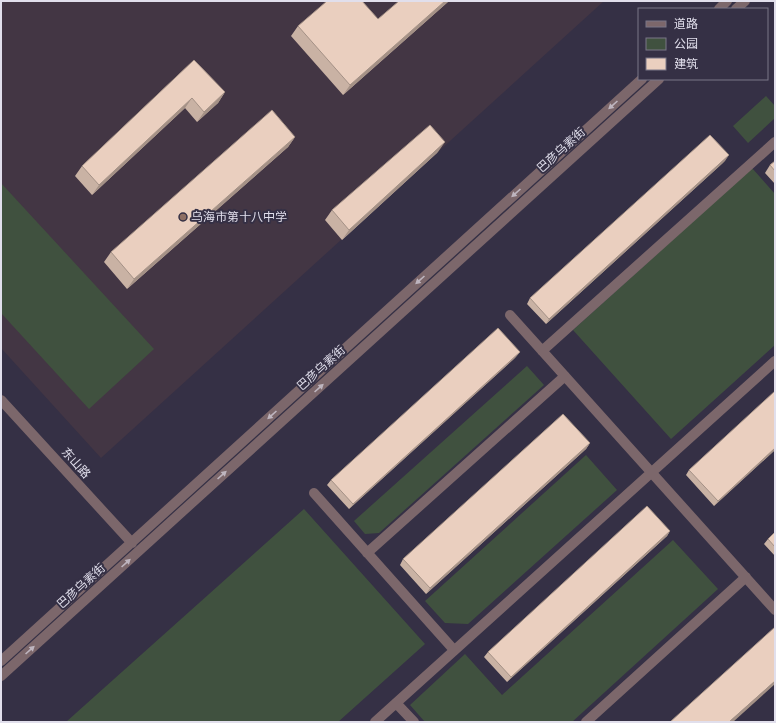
<svg xmlns="http://www.w3.org/2000/svg" width="776" height="723" font-family="Figtree,'Noto Sans SC',sans-serif">
	<rect width="100%" height="100%" fill="#353045"/>
	<!-- education -->
	<path fill="#433644" d="M 1,1 L 604,1 L 101,458 L 1,348 Z"/>
	<!-- green -->
	<path fill="#40513f" d="M 766,96 L 775,106 L 775,118 L 748,143 L 733,126 Z
		M 752,168 L 775,194 L 775,345 L 671,439 L 573,330 Z
		M 1,183 L 154,349 L 89,409 L 1,313 Z
		M 527,366 L 544,385 L 379,533 L 365,534 L 354,521 Z
		M 586,455 L 617,490 L 468,624 L 445,623 L 425,601 Z
		M 304,509 L 425,644 L 338,722 L 66,722 Z
		M 673,540 L 718,589 L 572,722 L 425,722 L 410,705 L 465,654 L 502,695 Z"/>
	<g fill="none" stroke-linecap="round" stroke-linejoin="round">
		<!-- minor -->
		<path stroke="#7c676b" stroke-width="10" d="M 719,9 L 727,1
			M 736,9 L 745,1
			M 510,315 L 775,610
			M 542,351 L 775,142
			M 1,400 L 132,543
			M 314,493 L 454,650
			M 367,553 L 565,376
			M 1,661 L 642,79
			M 1,676 L 659,79
			M 396,703 L 414,722
			M 375,722 L 775,361
			M 586,722 L 746,577"/>
	</g>
	<!-- wall -->
	<path fill="#c9b2a4" d="M 449,1 L 343,95 L 291,36 L 298,26 L 378,19 Z
		M 194,60 L 225,92 L 218,103 L 197,122 L 185,108 L 92,195 L 75,176 L 82,166 Z
		M 295,137 L 288,147 L 127,289 L 104,262 L 111,252 Z
		M 438,152 L 342,240 L 325,220 L 332,210 Z
		M 725,161 L 546,324 L 527,304 L 530,298 Z
		M 775,161 L 775,184 L 765,173 L 770,165 Z
		M 516,357 L 349,509 L 327,485 L 331,480 Z
		M 590,443 L 586,449 L 426,594 L 400,565 L 403,559 Z
		M 775,450 L 714,506 L 686,475 L 689,470 Z
		M 670,531 L 667,536 L 507,682 L 484,657 L 488,652 Z
		M 775,532 L 775,556 L 764,544 L 768,539 Z"/>
	<!-- shaded-wall -->
	<path fill="#a49186" d="M 445,1 L 449,1 L 343,95 L 350,85 Z
		M 225,92 L 218,103 L 197,122 L 204,112 Z
		M 192,98 L 185,108 L 92,195 L 99,185 Z
		M 295,137 L 288,147 L 127,289 L 134,279 Z
		M 445,142 L 438,152 L 342,240 L 349,230 Z
		M 729,155 L 725,161 L 546,324 L 549,319 Z
		M 520,352 L 516,357 L 349,509 L 353,504 Z
		M 590,443 L 586,449 L 426,594 L 430,588 Z
		M 775,448 L 775,450 L 714,506 L 718,501 Z
		M 670,531 L 667,536 L 507,682 L 511,677 Z
		M 775,681 L 775,684 L 733,722 L 729,722 Z"/>
	<!-- building -->
	<path fill="#eacfbf" stroke="#a49186" d="M 327,1 L 362,1 L 378,19 L 399,1 L 445,1 L 350,85 L 298,26 Z
		M 194,60 L 225,92 L 204,112 L 192,98 L 99,185 L 82,166 Z
		M 272,110 L 295,137 L 134,279 L 111,252 Z
		M 430,125 L 445,142 L 349,230 L 332,210 Z
		M 710,135 L 729,155 L 549,319 L 530,298 Z
		M 775,161 L 775,171 L 770,165 Z
		M 498,328 L 520,352 L 353,504 L 331,480 Z
		M 775,391 L 775,448 L 718,501 L 689,470 Z
		M 563,414 L 590,443 L 430,588 L 403,559 Z
		M 647,506 L 670,531 L 511,677 L 488,652 Z
		M 775,532 L 775,547 L 768,539 Z
		M 775,627 L 775,681 L 729,722 L 670,722 Z"/>
	<!-- one-way arrows -->
	<defs><path id="oneway-solid" d="M-6-.8H1V-3.2L6.5 0L1 3.2V.8H-6Z"/></defs>
	<g fill="#beb5bf">
		<use href="#oneway-solid" transform="translate(613 105) rotate(138)"/>
		<use href="#oneway-solid" transform="translate(516 193) rotate(138)"/>
		<use href="#oneway-solid" transform="translate(420 280) rotate(138)"/>
		<use href="#oneway-solid" transform="translate(319 388) rotate(-42)"/>
		<use href="#oneway-solid" transform="translate(272 415) rotate(138)"/>
		<use href="#oneway-solid" transform="translate(222 475) rotate(-42)"/>
		<use href="#oneway-solid" transform="translate(126 563) rotate(-42)"/>
		<use href="#oneway-solid" transform="translate(30 650) rotate(-42)"/>
	</g>
	<!-- markers -->
	<circle fill="#8d6e63" stroke="#353045" stroke-width="1.5" cx="183" cy="217" r="4"/>
	<g text-anchor="middle" stroke-width="4" stroke-linejoin="round" paint-order="stroke">
		<!-- street labels -->
		<g font-size="12" fill="#e1dfec" stroke="#353045">
			<text transform="translate(561 150) rotate(-42)" y="4">巴彦乌素街</text>
			<text transform="translate(321 368) rotate(-42)" y="4">巴彦乌素街</text>
			<text transform="translate(76 463) rotate(48)" y="4">东山路</text>
			<text transform="translate(81 586) rotate(-42)" y="4">巴彦乌素街</text>
		</g>
		<!-- poi labels -->
		<g font-size="12" fill="#e1dfec" stroke="#353045" text-anchor="start">
			<text x="191" y="221">乌海市第十八中学</text>
		</g>
	</g>
	<!-- border -->
	<rect width="776" height="723" fill="none" stroke="#e1dfec" stroke-width="4"/>
	<!-- legend -->
	<rect x="638" y="8" width="130" height="72" fill="#353045" stroke="#7a7688"/>
	<rect x="646" y="21" width="20" height="6" fill="#7c676b" stroke="#7a7688"/>
	<text x="674" y="28" font-size="12" fill="#e1dfec">道路</text>
	<rect x="646" y="38" width="20" height="12" fill="#40513f" stroke="#7a7688"/>
	<text x="674" y="48" font-size="12" fill="#e1dfec">公园</text>
	<rect x="646" y="58" width="20" height="12" fill="#eacfbf" stroke="#7a7688"/>
	<text x="674" y="68" font-size="12" fill="#e1dfec">建筑</text>
</svg>
